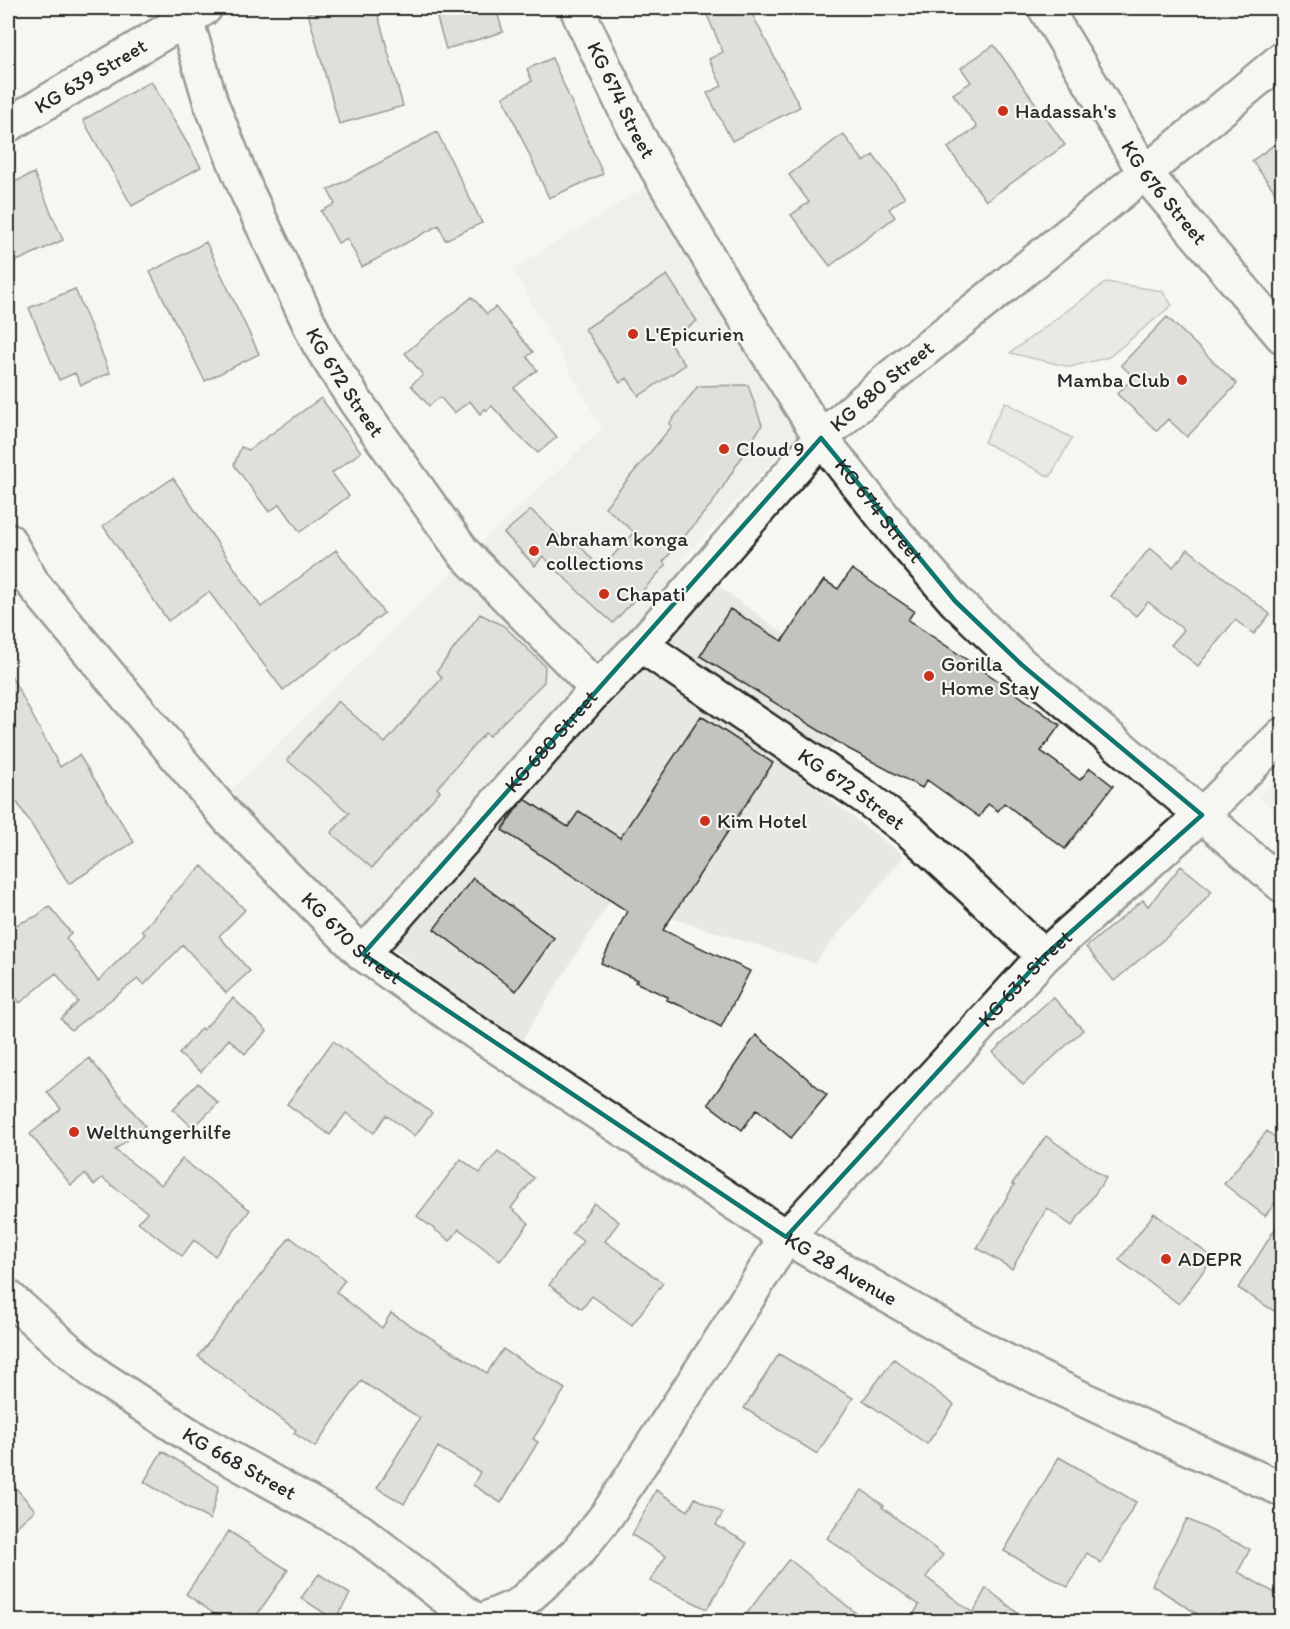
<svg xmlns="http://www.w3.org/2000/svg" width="1290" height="1629" font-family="Itim,sans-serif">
	<rect width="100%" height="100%" fill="#f6f6f2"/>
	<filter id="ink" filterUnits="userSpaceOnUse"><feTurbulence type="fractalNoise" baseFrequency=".0167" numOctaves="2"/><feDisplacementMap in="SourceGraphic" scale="12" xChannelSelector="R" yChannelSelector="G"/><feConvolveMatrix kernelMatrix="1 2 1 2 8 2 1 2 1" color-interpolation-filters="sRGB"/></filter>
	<g filter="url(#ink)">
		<!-- built -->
		<path fill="#e7e7e3" d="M 647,186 L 797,435 L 682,560 L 869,695 L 806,781 L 904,856 L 814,963 L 611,899 L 519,1045 L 359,922 L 228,793 L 488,536 L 602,429 L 513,269 Z
			M 1282,772 L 1282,819 L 1259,797 Z"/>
		<!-- green -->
		<path fill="#d9d9d5" stroke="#828280" stroke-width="1.5" d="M 1106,282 L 1162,291 L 1172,305 L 1109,357 L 1070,367 L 1010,353 Z
			M 1005,402 L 1072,438 L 1050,477 L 984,442 Z"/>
		<!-- building -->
		<path fill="#c3c3c0" stroke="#2b2b2b" stroke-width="1.5" d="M 326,8 L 376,8 L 403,106 L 339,124 L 308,13 Z
			M 434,8 L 496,8 L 503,32 L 446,49 Z
			M 704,8 L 749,8 L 800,107 L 732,141 L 707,93 L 722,86 L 709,59 L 723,52 Z
			M 994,45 L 1065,145 L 986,201 L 948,148 L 977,127 L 953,94 L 971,82 L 961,68 Z
			M 552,58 L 603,174 L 549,198 L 503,97 L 532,81 L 527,69 Z
			M 151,81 L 201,167 L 132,206 L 83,120 Z
			M 437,132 L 482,223 L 445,240 L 439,225 L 362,267 L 347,238 L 338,243 L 321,211 L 335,204 L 328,190 Z
			M 843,134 L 864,162 L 873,155 L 905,197 L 889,209 L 895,217 L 830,266 L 791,215 L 809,202 L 789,175 Z
			M 1282,139 L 1282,201 L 1252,161 Z
			M 34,173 L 63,240 L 8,265 L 8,185 Z
			M 206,242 L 259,354 L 205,381 L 150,272 Z
			M 667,275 L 697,321 L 668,340 L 685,365 L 639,396 L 627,378 L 620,383 L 585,329 Z
			M 75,289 L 110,373 L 81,385 L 75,373 L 59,380 L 29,308 Z
			M 472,297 L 487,314 L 495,307 L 533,352 L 527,357 L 537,370 L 514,388 L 557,437 L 538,453 L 519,436 L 492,406 L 487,410 L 485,409 L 480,414 L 470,401 L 454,413 L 440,397 L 429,406 L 411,385 L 423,375 L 405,353 Z
			M 1167,317 L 1237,384 L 1187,437 L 1168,419 L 1157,431 L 1117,394 L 1134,377 L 1121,365 Z
			M 748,385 L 762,425 L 714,501 L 663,562 L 666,565 L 613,623 L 580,593 L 543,556 L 535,566 L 504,533 L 531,510 L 567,544 L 573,538 L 601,569 L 634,532 L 605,507 L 672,426 L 669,424 L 698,386 Z
			M 321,398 L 361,452 L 332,473 L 349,496 L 300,532 L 280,504 L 269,512 L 234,465 L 241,447 L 249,450 Z
			M 173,478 L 261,607 L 336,550 L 384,613 L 283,690 L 209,592 L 168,621 L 103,526 Z
			M 1150,548 L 1173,567 L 1188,549 L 1270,614 L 1254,634 L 1235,620 L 1198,666 L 1171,645 L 1184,630 L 1148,602 L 1136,616 L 1111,596 Z
			M 852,569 L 914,611 L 908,620 L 1003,684 L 1060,725 L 1041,751 L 1080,780 L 1090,768 L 1113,786 L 1065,849 L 1004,803 L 998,811 L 988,804 L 979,817 L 927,780 L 922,788 L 847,748 L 700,656 L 730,609 L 782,641 L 824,580 L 838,589 Z
			M 480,614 L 504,626 L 545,666 L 544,682 L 489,736 L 485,733 L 437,788 L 440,791 L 372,868 L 331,833 L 349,813 L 287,760 L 338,701 L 385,743 L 442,678 L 437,671 Z
			M 8,670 L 60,767 L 79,755 L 134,842 L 69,884 L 8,788 Z
			M 701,716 L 773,763 L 663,930 L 750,971 L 721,1027 L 686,1008 L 667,1000 L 668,997 L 635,982 L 637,980 L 601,963 L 627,911 L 502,830 L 516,809 L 525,799 L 568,827 L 579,811 L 620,838 Z
			M 202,866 L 245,910 L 219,936 L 250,971 L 226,993 L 183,945 L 144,985 L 138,979 L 71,1030 L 61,1019 L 78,1002 L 56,973 L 20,1003 L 8,987 L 8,928 L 37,916 L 49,906 L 71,933 L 66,938 L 98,981 L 145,934 L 142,931 L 172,897 L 171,896 Z
			M 1181,866 L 1212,891 L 1187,920 L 1114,981 L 1086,947 L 1143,900 L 1148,906 Z
			M 473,878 L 554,938 L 516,991 L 434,929 Z
			M 1053,997 L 1083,1030 L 1023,1085 L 993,1052 Z
			M 233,998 L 267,1031 L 245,1054 L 229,1039 L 201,1072 L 179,1054 L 201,1028 L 203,1030 Z
			M 756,1035 L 827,1095 L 791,1138 L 757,1109 L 742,1130 L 708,1104 Z
			M 333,1041 L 432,1113 L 415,1136 L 386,1115 L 374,1133 L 346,1113 L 330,1135 L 287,1104 Z
			M 89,1058 L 145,1126 L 115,1150 L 161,1185 L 182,1159 L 250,1210 L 215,1256 L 194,1240 L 182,1256 L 138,1222 L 147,1212 L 102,1178 L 94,1185 L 85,1174 L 71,1185 L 30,1134 L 61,1109 L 47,1092 Z
			M 198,1083 L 218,1103 L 193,1128 L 173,1109 Z
			M 1267,1131 L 1282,1143 L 1282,1194 L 1265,1216 L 1224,1184 Z
			M 1046,1136 L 1106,1178 L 1072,1226 L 1047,1208 L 1012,1269 L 977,1248 L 1014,1185 L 1012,1184 Z
			M 498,1151 L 534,1178 L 511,1208 L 529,1223 L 500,1261 L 459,1229 L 450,1241 L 417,1216 L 461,1159 L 480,1173 Z
			M 594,1203 L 619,1222 L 605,1241 L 663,1283 L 632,1325 L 592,1296 L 582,1309 L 549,1285 L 583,1241 L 572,1233 Z
			M 1154,1213 L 1213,1258 L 1179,1304 L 1119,1260 Z
			M 1282,1218 L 1282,1316 L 1238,1288 Z
			M 290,1237 L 345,1280 L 336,1292 L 382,1328 L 391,1313 L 487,1373 L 503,1349 L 565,1389 L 533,1439 L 538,1442 L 501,1503 L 473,1485 L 480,1472 L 438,1447 L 404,1504 L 377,1488 L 420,1418 L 361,1381 L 315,1447 L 294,1433 L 296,1430 L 198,1356 Z
			M 779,1354 L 853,1398 L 817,1454 L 744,1408 Z
			M 894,1359 L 954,1405 L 927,1444 L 863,1400 Z
			M 162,1451 L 219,1486 L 210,1520 L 144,1482 Z
			M 1059,1457 L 1136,1502 L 1101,1563 L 1087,1553 L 1068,1587 L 1004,1551 Z
			M 8,1479 L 35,1510 L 8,1534 Z
			M 656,1490 L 688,1511 L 695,1498 L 723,1513 L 716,1525 L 747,1543 L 707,1609 L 650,1581 L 666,1556 L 632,1535 Z
			M 862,1490 L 884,1506 L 882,1507 L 943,1555 L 926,1577 L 973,1613 L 986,1588 L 1029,1622 L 909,1622 L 919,1605 L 827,1538 Z
			M 1187,1519 L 1250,1549 L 1238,1572 L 1282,1597 L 1282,1622 L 1210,1622 L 1152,1585 Z
			M 229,1531 L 288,1570 L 252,1622 L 226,1622 L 186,1594 Z
			M 789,1559 L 867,1622 L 740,1622 Z
			M 319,1574 L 350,1594 L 335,1620 L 301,1598 Z"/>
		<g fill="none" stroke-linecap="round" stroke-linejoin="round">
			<defs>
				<g id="minor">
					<path id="s1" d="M 577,8 L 581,18 L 638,136 L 724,284 L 821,438 L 896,533 L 955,601 L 1022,665 L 1202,815 L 1282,885"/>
					<path id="s2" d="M 1045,8 L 1145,173 L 1282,336"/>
					<path id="s3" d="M 186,19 L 211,103 L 247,192 L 319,344 L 356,402 L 463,552 L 597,689"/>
					<path id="s4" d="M 8,125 L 205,8"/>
					<path id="s5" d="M 8,540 L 33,584 L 229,819 L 363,954 L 475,1032 L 786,1237 L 1044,956 L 1202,815 L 1282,735"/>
					<path id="s6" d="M 641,645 L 865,797 L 911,832 L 1044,956"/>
					<path id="s7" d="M 363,954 L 597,689 L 641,645 L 821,438 L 892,376 L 1145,173 L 1282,59"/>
					<path id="s8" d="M 8,1297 L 97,1375 L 197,1440 L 360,1531 L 477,1622"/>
					<path id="s9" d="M 479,1622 L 519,1605 L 576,1554 L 607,1515 L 730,1326 L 786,1237 C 866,1283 946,1331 1029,1373 C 1112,1414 1197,1452 1282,1489"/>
				</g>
			</defs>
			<!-- minor casing -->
			<use href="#minor" stroke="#2b2b2b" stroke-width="38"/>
			<!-- minor -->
			<use href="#minor" stroke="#f6f6f2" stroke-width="33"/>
		</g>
	</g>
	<!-- marked area -->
	<path d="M0 0H1290V1629H0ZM 821,438 L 955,601 L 1022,665 L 1202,815 L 1044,956 L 786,1237 L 363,954 Z" fill="#f6f6f2" fill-opacity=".55" fill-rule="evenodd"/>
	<path fill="none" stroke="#0f766e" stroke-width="4.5" stroke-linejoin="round" d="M 821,438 L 955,601 L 1022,665 L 1202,815 L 1044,956 L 786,1237 L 363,954 Z"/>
	<!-- markers -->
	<g fill="#c8321e" stroke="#f6f6f2" stroke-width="2">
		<circle cx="1003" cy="111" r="6"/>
		<circle cx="633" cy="334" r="6"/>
		<circle cx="1182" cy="380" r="6"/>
		<circle cx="724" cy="449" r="6"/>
		<circle cx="534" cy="551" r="6"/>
		<circle cx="604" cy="594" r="6"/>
		<circle cx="929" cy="676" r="6"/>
		<circle cx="705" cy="821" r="6"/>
		<circle cx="74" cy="1132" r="6"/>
		<circle cx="1166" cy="1259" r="6"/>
	</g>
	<g text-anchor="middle" stroke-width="4.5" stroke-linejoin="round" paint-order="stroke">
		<!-- street labels -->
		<g font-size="21" fill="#2b2b2b" stroke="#f6f6f2">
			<text dy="7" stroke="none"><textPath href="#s4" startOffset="96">KG 639 Street</textPath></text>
			<text dy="7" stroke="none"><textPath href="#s1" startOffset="102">KG 674 Street</textPath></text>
			<text dy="7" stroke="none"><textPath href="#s2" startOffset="220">KG 676 Street</textPath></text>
			<text dy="7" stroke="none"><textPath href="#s3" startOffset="398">KG 672 Street</textPath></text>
			<text dy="7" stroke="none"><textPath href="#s7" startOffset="770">KG 680 Street</textPath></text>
			<text dy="7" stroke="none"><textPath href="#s1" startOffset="588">KG 674 Street</textPath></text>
			<text dy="7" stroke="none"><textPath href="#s7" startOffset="284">KG 680 Street</textPath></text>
			<text dy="7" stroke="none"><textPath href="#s6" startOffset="255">KG 672 Street</textPath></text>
			<text dy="7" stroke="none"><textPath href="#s5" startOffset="528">KG 670 Street</textPath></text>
			<text dy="7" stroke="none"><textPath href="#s5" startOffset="1408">KG 631 Street</textPath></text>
			<text dy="7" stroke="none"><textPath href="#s9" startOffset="564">KG 28 Avenue</textPath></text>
			<text dy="7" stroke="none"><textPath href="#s8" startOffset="286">KG 668 Street</textPath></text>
		</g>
		<!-- poi labels -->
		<g font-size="21" fill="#2b2b2b" stroke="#f6f6f2" text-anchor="start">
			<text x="1015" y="118">Hadassah's</text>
			<text x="645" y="341">L'Epicurien</text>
			<text x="1170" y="387" text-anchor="end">Mamba Club</text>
			<text x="736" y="456">Cloud 9</text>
			<text x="546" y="546">Abraham konga<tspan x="546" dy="24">collections</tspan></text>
			<text x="616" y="601">Chapati</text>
			<text x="941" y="671">Gorilla<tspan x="941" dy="24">Home Stay</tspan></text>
			<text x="717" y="828">Kim Hotel</text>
			<text x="86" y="1139">Welthungerhilfe</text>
			<text x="1178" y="1266">ADEPR</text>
		</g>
	</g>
	<!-- margin -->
	<rect width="1290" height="1629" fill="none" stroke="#f6f6f2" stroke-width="30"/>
	<rect x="15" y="15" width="1260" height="1599" fill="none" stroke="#2b2b2b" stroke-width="2" filter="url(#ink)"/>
</svg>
